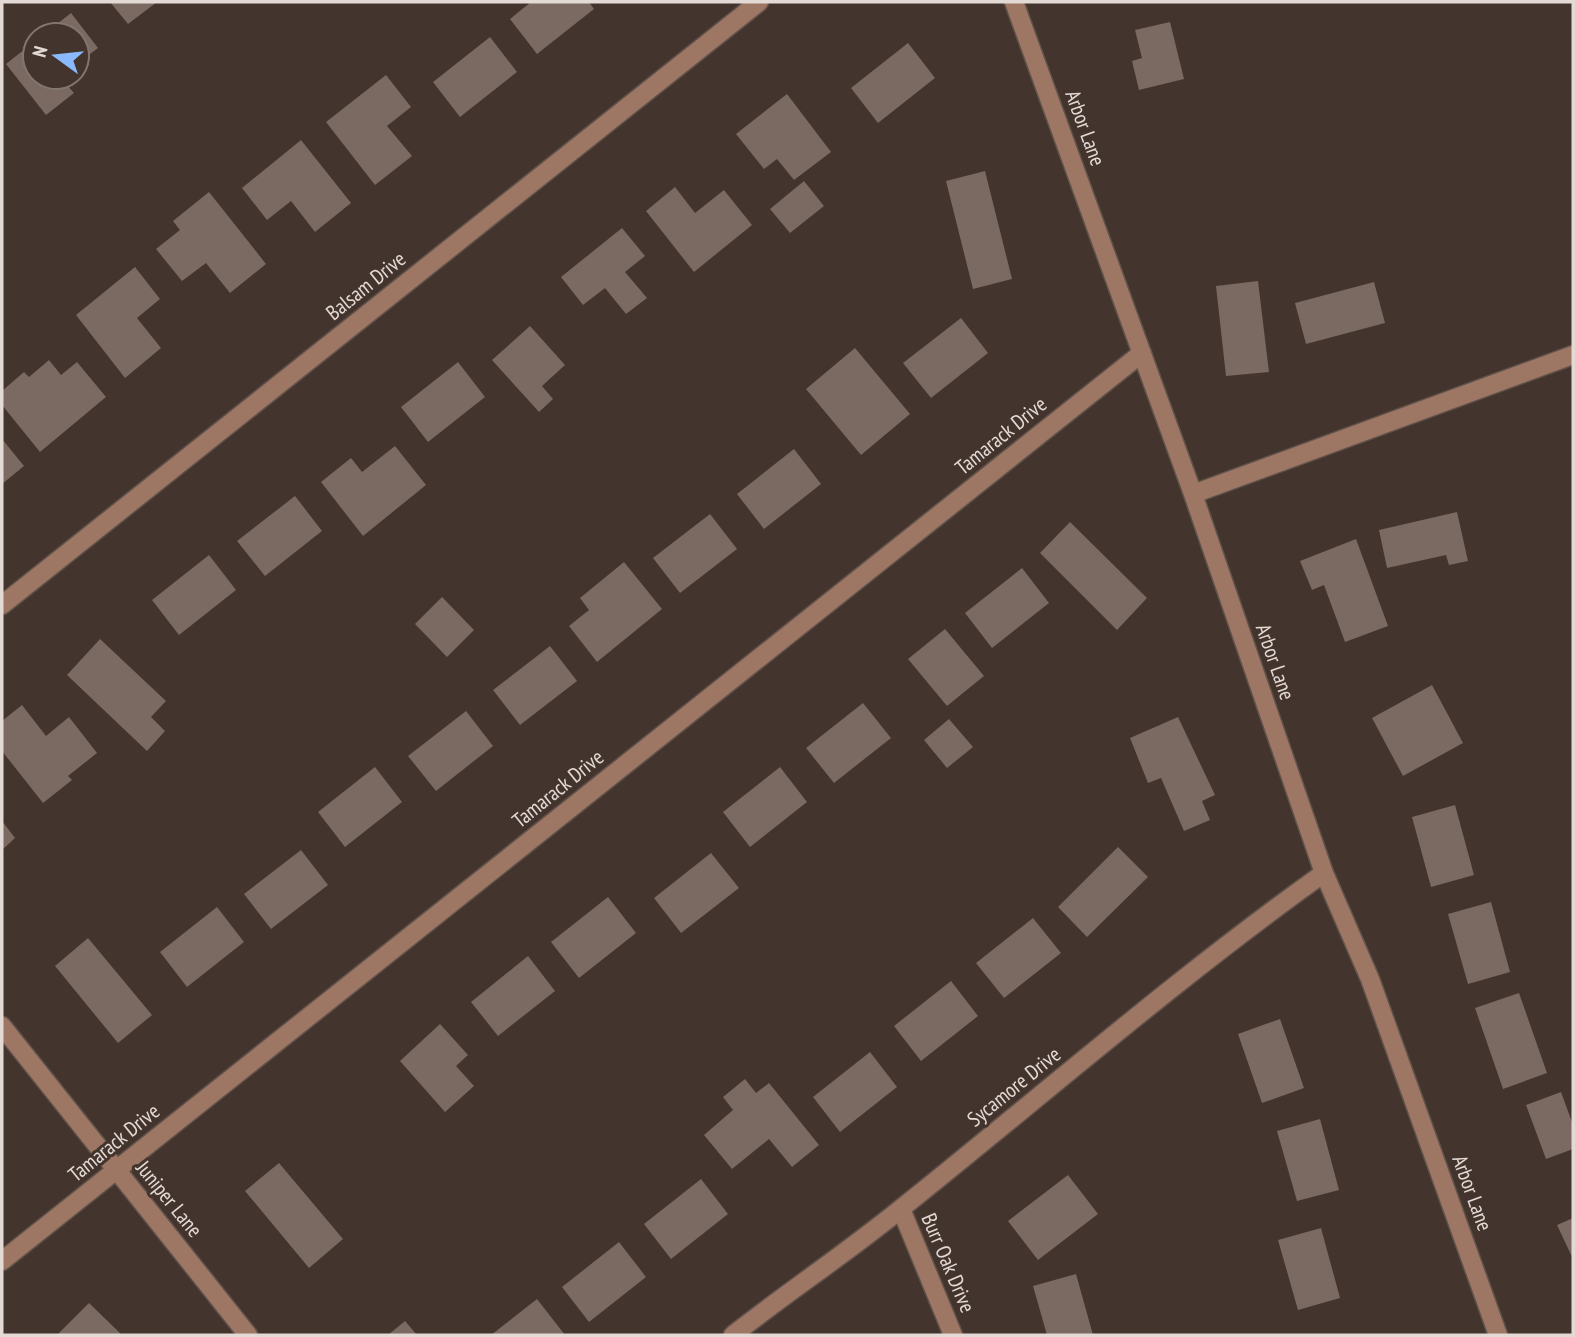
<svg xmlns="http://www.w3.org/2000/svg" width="1575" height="1337" font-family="'PT Sans Narrow',sans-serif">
	<rect width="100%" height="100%" fill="#43342d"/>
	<!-- building -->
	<path fill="#7a6a62" d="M 110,2 L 157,2 L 128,24 Z
		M 531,2 L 589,2 L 594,9 L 537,54 L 510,19 Z
		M 71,13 L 98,48 L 77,64 L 77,35 L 43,35 Z
		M 1170,22 L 1184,79 L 1139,90 L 1132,61 L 1142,58 L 1135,30 Z
		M 490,37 L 517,72 L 460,117 L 433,82 Z
		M 35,41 L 35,77 L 60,77 L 74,93 L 46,115 L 6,64 Z
		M 908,43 L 935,78 L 878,123 L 851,88 Z
		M 386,75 L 411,107 L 387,126 L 412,156 L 375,185 L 326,122 Z
		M 787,94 L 831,152 L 794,180 L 777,159 L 764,169 L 736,134 Z
		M 301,140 L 351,203 L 315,232 L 291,201 L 267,220 L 242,188 Z
		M 985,171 L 1012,279 L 973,289 L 946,181 Z
		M 804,181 L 824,206 L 790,233 L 770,209 Z
		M 675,187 L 695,213 L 724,190 L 752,225 L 694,272 L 646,211 Z
		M 209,192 L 266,264 L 230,293 L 206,263 L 182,281 L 156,249 L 180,230 L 173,221 Z
		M 622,228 L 645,256 L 625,272 L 647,298 L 626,314 L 605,288 L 583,305 L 561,277 Z
		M 135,267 L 160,299 L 137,318 L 161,348 L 125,378 L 76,315 Z
		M 1258,281 L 1269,372 L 1226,376 L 1216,286 Z
		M 1374,282 L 1385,323 L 1306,344 L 1295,303 Z
		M 961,318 L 988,353 L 931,398 L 903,363 Z
		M 530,326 L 565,365 L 542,386 L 553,399 L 539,412 L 492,360 Z
		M 855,348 L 910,414 L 861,455 L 806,389 Z
		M 49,360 L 61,375 L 77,362 L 106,397 L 40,452 L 2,405 L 2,391 L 24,372 L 29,377 Z
		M 458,362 L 485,397 L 428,442 L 401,407 Z
		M 2,439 L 24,466 L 2,484 Z
		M 395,446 L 426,485 L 363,536 L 321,482 L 351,458 L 362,472 Z
		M 794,449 L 821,484 L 764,529 L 737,494 Z
		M 295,496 L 322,531 L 265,576 L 237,541 Z
		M 1457,512 L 1468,561 L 1449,565 L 1446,555 L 1387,568 L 1379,530 Z
		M 710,514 L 737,549 L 680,593 L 653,558 Z
		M 1070,522 L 1147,598 L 1117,630 L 1040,553 Z
		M 1356,539 L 1388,626 L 1345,642 L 1324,585 L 1312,590 L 1300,561 Z
		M 209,555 L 236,590 L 179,635 L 152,600 Z
		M 624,562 L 662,609 L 597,662 L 569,626 L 589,610 L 580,598 Z
		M 1022,568 L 1049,603 L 992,648 L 965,613 Z
		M 442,597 L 474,630 L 447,657 L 415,624 Z
		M 945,629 L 984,676 L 947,706 L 908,659 Z
		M 100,639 L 166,701 L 151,717 L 165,731 L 147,751 L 67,675 Z
		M 550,646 L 577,681 L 520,725 L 493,690 Z
		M 1432,685 L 1463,743 L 1403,776 L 1372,718 Z
		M 863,703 L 891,738 L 834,783 L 806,748 Z
		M 22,705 L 46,736 L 69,717 L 97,753 L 68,776 L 72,780 L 43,803 L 2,751 L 2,721 Z
		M 466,711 L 493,746 L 436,791 L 408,756 Z
		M 1178,717 L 1215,795 L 1202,801 L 1210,820 L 1184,831 L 1161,778 L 1148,783 L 1130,738 Z
		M 949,719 L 973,747 L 947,768 L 924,740 Z
		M 375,767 L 402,802 L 345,847 L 318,812 Z
		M 780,767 L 807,802 L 750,847 L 723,812 Z
		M 1455,805 L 1474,875 L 1431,887 L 1412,817 Z
		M 2,821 L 15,838 L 2,850 Z
		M 1118,847 L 1148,877 L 1087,937 L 1058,907 Z
		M 301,850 L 328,885 L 271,929 L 244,894 Z
		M 711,853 L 739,888 L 681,933 L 654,898 Z
		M 608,897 L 636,933 L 579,978 L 551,942 Z
		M 1491,902 L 1510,972 L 1468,984 L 1448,914 Z
		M 217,907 L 244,942 L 187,987 L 160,952 Z
		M 1033,918 L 1061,953 L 1004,998 L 976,963 Z
		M 88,938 L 152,1015 L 118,1043 L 55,966 Z
		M 528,956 L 555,991 L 498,1036 L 471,1002 Z
		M 951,981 L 978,1016 L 921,1061 L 894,1026 Z
		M 1519,993 L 1547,1073 L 1503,1089 L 1475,1008 Z
		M 1280,1019 L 1304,1088 L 1262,1103 L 1238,1034 Z
		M 440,1024 L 468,1055 L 456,1066 L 474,1086 L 445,1112 L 400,1061 Z
		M 870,1052 L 897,1087 L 840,1132 L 813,1097 Z
		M 745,1079 L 756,1093 L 769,1083 L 819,1145 L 792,1167 L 769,1139 L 732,1169 L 704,1135 L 733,1110 L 723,1097 Z
		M 1561,1092 L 1573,1125 L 1573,1149 L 1546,1159 L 1526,1105 Z
		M 1320,1119 L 1339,1190 L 1297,1201 L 1277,1131 Z
		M 279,1163 L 343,1239 L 309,1268 L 245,1191 Z
		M 1068,1175 L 1098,1214 L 1038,1260 L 1008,1221 Z
		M 701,1179 L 728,1214 L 671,1259 L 644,1224 Z
		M 1573,1218 L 1573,1259 L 1557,1225 Z
		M 1321,1228 L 1340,1298 L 1298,1310 L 1278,1240 Z
		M 619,1242 L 646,1277 L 589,1322 L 562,1287 Z
		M 1076,1274 L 1093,1335 L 1047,1335 L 1033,1286 Z
		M 537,1299 L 565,1335 L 491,1335 Z
		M 89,1303 L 122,1335 L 57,1335 Z
		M 405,1321 L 417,1335 L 388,1335 Z"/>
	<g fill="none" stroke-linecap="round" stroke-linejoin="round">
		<defs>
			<path id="minor" d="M 1014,2 L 1193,494 L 1324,873 L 1370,979 L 1498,1335
				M 1193,494 L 1573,355
				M 2,605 L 759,2
				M 2,1026 L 248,1335
				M 901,1209 L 953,1335
				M 2,1261 L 1142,353
				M 733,1335 C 789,1291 848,1252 903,1207 C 1043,1095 1178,977 1324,873"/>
		</defs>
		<!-- minor casing -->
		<use href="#minor" stroke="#60524b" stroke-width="21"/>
		<!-- minor -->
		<use href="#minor" stroke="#9e7764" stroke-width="18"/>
	</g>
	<g text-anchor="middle" stroke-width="6" stroke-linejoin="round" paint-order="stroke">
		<!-- street labels -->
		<g font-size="21" fill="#e4dad5" stroke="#43342d">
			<text transform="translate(1085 128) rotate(70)" y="7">Arbor Lane</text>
			<text transform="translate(366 286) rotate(-39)" y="7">Balsam Drive</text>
			<text transform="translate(1001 436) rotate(-39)" y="7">Tamarack Drive</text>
			<text transform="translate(1275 662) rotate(71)" y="7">Arbor Lane</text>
			<text transform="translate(558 789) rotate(-39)" y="7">Tamarack Drive</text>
			<text transform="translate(1014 1087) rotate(-39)" y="7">Sycamore Drive</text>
			<text transform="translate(114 1143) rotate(-39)" y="7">Tamarack Drive</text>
			<text transform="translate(1472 1193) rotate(70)" y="7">Arbor Lane</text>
			<text transform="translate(169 1199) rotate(51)" y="7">Juniper Lane</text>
			<text transform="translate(948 1263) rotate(67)" y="7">Burr Oak Drive</text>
		</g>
	</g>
	<!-- border -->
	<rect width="1575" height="1337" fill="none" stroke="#e4dad5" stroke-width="7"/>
	<!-- north arrow -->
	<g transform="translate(56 56) rotate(285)"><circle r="33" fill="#43342d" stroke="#837670" stroke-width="2"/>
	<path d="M0-5L12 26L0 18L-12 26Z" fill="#8bbafc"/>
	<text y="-10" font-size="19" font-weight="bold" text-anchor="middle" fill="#e4dad5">N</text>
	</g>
</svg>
